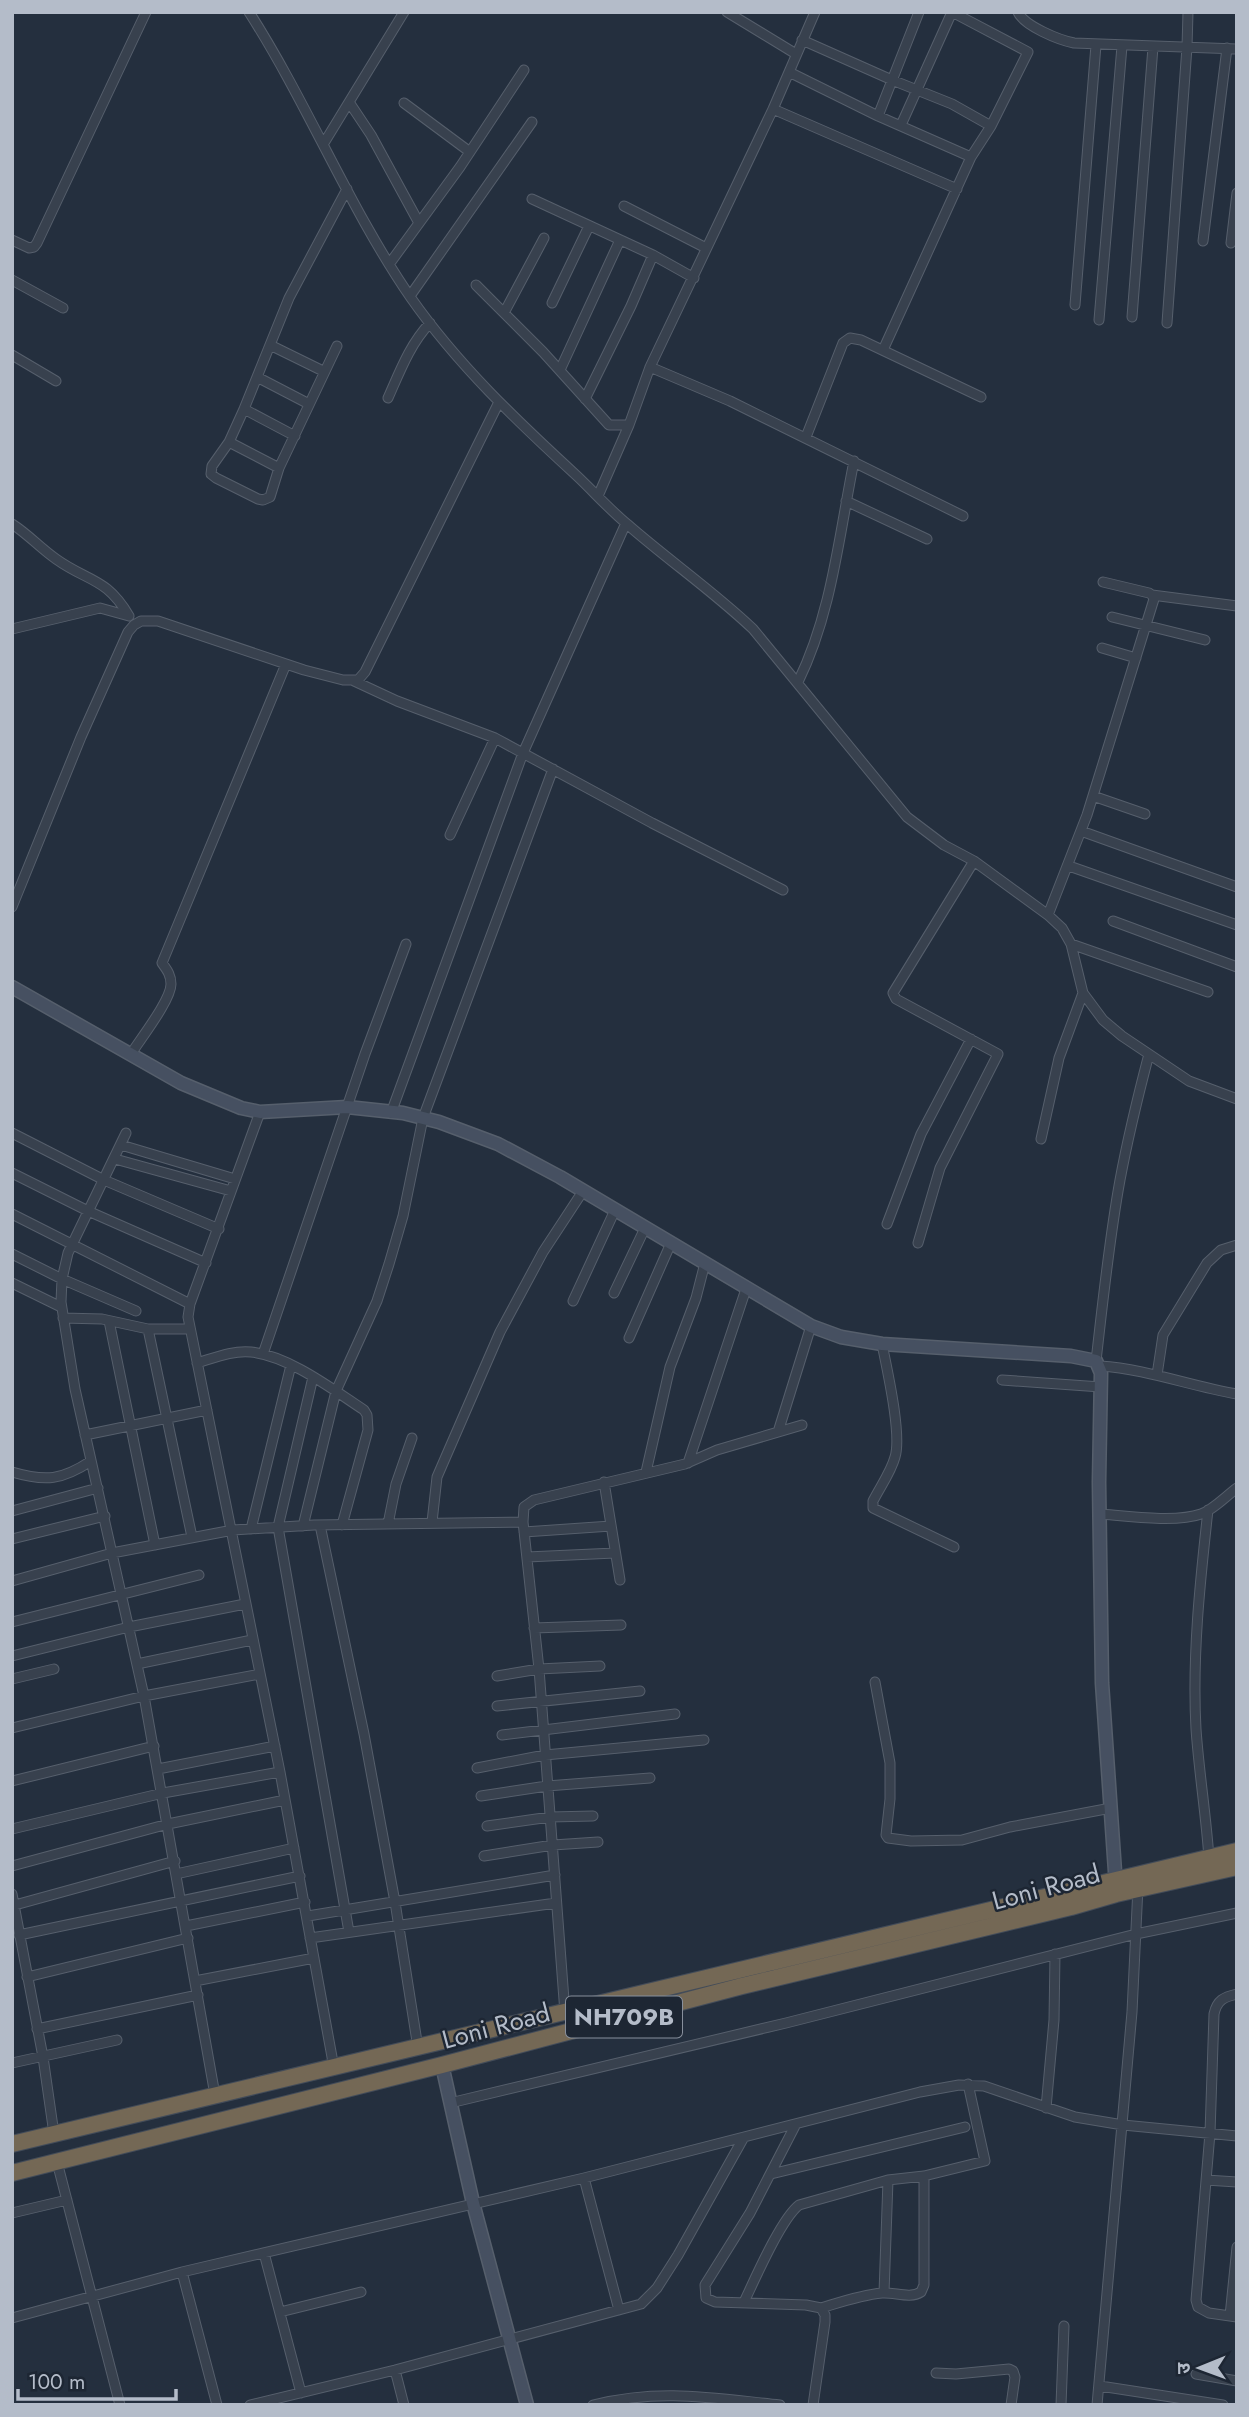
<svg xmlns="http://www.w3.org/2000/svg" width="1249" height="2417" font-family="Jost,'Noto Sans Devanagari',sans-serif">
	<rect width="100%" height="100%" fill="#242f3e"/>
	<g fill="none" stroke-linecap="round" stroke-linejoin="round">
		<defs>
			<path id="street" d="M 249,12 C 308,104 349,208 411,298 C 458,365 517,421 577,476 C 594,492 609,509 627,524 C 668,560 713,591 753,629 L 907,817 L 944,845 L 974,861 L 1048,915 L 1062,928 L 1071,944 L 1083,993 L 1103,1020 L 1122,1036 L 1189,1081 L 1237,1099
				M 727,12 L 796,54
				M 1018,12 C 1024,26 1059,40 1074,43 L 1237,49
				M 802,40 L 892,80 L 952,104 L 991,126
				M 789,72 L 878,116 L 971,157
				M 349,102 L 371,135 L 419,223
				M 404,103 L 470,152
				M 773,109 L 957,189
				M 878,116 L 919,12
				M 324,143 L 404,12
				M 532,199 L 653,255 L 694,278
				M 624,206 L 706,248
				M 12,240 L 29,248 L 34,247 L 37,243 L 146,12
				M 1203,241 L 1227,48
				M 1231,243 L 1237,193
				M 390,263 L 460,167 L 524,70
				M 12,280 L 63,308
				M 476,285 L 543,352 L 609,425 L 629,425
				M 410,296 L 532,122
				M 552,303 L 589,226
				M 1075,305 L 1096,45
				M 504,313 L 544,238
				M 1132,317 L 1153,47
				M 1099,320 L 1122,46
				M 1167,323 L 1187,47 L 1188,12
				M 270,345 L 323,371
				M 337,346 L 279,468 L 270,497 L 263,500 L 258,499 L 216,478 L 211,474 L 212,466 L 229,442 L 244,409 L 289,298 L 347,189
				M 883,350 L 971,157 L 991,126 L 1028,52 L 952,12 L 901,125
				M 12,355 L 56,381
				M 650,367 L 730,401 L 963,516
				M 560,370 L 620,240
				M 257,377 L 309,404
				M 388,398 C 400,371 410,344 430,323
				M 585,399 L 631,306 L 653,255
				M 244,409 L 295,436
				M 806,437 L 843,343 L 850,338 L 861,340 L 981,397
				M 229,442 L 279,468
				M 598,496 L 629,425 L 650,367 L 773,109 L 815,12
				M 846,501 L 927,539
				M 12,524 C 28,534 40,548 56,559 C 88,582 106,577 129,616
				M 1152,595 L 1237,606
				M 1112,617 L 1205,640
				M 12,629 L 100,608 L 129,616
				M 1102,648 L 1136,658
				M 354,681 L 397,701 L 495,738 L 652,823 L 783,890
				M 798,682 C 832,613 839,535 854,461
				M 1093,796 L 1145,814
				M 1081,831 L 1237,887
				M 450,835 L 495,738
				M 1069,866 L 1237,925
				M 12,907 L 81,737 L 128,632 L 134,625 L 141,621 L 158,621 L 304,670 L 343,680 L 358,680 L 365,672 L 499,402
				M 1048,915 L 1087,815 L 1154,599 L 1152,595 L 1149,593 L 1103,582
				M 1113,921 L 1237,967
				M 1071,944 L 1208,992
				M 131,1054 C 141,1038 171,1000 171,984 C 171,975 167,970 162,963 L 286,664
				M 260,1112 L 190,1304 L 188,1317 L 280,1772 L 334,2068
				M 391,1113 L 523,753 L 626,523
				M 12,1133 L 104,1180 L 219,1229
				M 126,1133 L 68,1253 L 62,1279 L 61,1302 L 75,1389 L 144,1696 L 215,2095
				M 1041,1139 L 1059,1058 L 1083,993
				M 121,1145 L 235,1179
				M 115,1159 L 231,1191
				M 12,1173 L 88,1211 L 206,1263
				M 12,1214 L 190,1304
				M 887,1224 L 921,1134 L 971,1039
				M 918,1243 L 940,1168 L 998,1054 L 896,999 L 893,993 L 974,861
				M 12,1254 L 62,1279 L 136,1311
				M 12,1283 L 61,1307
				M 614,1293 L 645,1228
				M 573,1301 L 615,1210
				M 63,1318 L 102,1319 L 148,1329 L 190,1329
				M 109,1321 L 155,1545
				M 148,1329 L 192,1537
				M 629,1338 L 671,1243
				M 882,1344 C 887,1369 902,1435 895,1457 C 891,1472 880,1487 873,1501 L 873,1508 L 954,1547
				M 263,1354 L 365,1054 L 406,944
				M 1096,1361 C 1103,1301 1109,1240 1120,1180 C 1128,1137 1138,1096 1149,1054
				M 197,1363 C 214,1358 233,1350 251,1352 C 289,1356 332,1389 364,1410 L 367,1415 L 368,1430 L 342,1525
				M 1100,1366 C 1147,1369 1190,1386 1237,1394
				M 1157,1375 L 1163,1335 L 1207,1263 L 1221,1250 L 1237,1245
				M 313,1377 L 278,1527 L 349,1932
				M 1002,1380 L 1101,1387
				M 778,1432 L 811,1326
				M 85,1435 L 207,1410
				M 688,1463 L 746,1289
				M 12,1472 C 46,1482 62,1480 91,1461
				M 646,1472 L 670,1367 L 696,1298 L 705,1263
				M 604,1482 L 620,1580
				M 1208,1510 C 1200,1582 1192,1657 1196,1729 C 1199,1772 1206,1815 1209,1858
				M 12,1511 L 98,1488
				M 1100,1514 C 1126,1516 1176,1523 1201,1514 C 1213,1510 1226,1496 1237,1488
				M 432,1522 L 437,1477 L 500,1332 L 543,1252 L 583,1191
				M 388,1524 L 396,1484 L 412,1438
				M 320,1525 L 364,1734 L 395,1902 L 418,2048
				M 303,1526 L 336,1391 L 377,1301 L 389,1264 L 403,1216 L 423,1118 L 553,769
				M 251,1529 L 291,1365
				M 524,1532 L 611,1526
				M 12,1539 L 105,1516
				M 527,1557 L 615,1553
				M 12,1581 L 112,1553 L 233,1530 L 314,1525 L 523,1522
				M 12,1622 L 199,1575
				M 534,1628 L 621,1625
				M 12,1656 L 129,1627 L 245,1604
				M 137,1664 L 252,1640
				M 497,1676 L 539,1669 L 600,1666
				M 12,1679 L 54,1669
				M 875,1682 L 890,1763 L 890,1799 L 886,1835 L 888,1838 L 911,1841 L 962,1840 L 1010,1827 L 1111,1808
				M 497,1706 L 640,1691
				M 12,1728 L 144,1696 L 260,1674
				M 502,1735 L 675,1714
				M 477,1768 L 545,1755 L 704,1740
				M 158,1769 L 275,1746
				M 12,1781 L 154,1746
				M 481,1796 L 547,1786 L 650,1778
				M 487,1826 L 550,1817 L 593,1816
				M 12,1829 L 163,1793 L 280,1772
				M 484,1856 L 553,1845 L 598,1842
				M 12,1866 L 168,1824 L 285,1800
				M 176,1874 L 294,1848
				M 12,1894 L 43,2057 L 54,2134
				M 15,1905 L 175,1861
				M 308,1916 L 555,1875
				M 186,1926 L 305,1902
				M 19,1935 L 300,1876
				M 310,1938 L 556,1903
				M 27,1977 L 188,1938
				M 195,1981 L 314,1958
				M 1237,1994 C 1224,1997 1217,2000 1214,2014 L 1210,2133 L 1196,2300 L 1198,2307 L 1209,2313 L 1237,2317
				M 565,2013 L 539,1669 L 523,1522 L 524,1507 L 534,1500 L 685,1464 L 717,1450 L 802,1425
				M 37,2029 L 198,1995
				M 12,2063 L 117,2040
				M 450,2103 L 786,2023 L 1136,1934 L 1237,1913
				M 1046,2108 L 1054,2020 L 1055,1954
				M 796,2124 L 750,2213 L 705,2285 L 706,2298 L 715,2302 L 806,2305 L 821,2308 L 825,2315 L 825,2322 L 813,2405
				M 57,2162 L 120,2405
				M 771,2174 L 965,2127
				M 584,2178 L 619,2310
				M 1206,2180 L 1237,2182
				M 12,2213 L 67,2200
				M 264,2253 L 301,2393
				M 182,2272 L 217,2405
				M 884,2293 L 888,2180
				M 744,2302 C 755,2279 781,2219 799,2205 L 888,2180 L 924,2176 L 985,2161 L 968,2084
				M 821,2308 C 841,2302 861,2295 882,2293 C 895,2292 910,2299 921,2292 L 924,2285 L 924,2176
				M 280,2312 L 361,2292
				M 1230,2316 L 1237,2247
				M 12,2318 L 182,2272 L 584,2178 L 920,2092 L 959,2085 L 984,2086 L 1075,2117 L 1123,2125 L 1237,2136
				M 395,2370 L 404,2405
				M 936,2373 L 956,2374 L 1009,2369 L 1013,2371 L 1015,2377 L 1011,2405
				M 1196,2374 L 1237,2381
				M 1100,2386 L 1223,2405
				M 250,2405 L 395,2370 L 641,2304 L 657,2288 L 678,2255 L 744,2137
				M 593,2405 C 661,2388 712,2398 780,2405
				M 1061,2405 L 1064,2326
				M 1097,2405 L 1132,2012 L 1138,1887"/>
			<path id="secondary" d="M 12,987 L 181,1083 L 241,1108 L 260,1112 L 347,1107 L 403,1113 L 439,1122 L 498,1144 L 560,1177 L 811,1326 L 841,1337 L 882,1344 L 1071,1356 L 1096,1361 L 1101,1373 L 1099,1482 L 1102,1683 L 1116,1886
				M 442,2065 L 473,2203 L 527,2405"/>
			<path id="highway" d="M 12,2144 L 1237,1851
				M 12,2173 L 442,2065 L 742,1986 L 1071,1907 L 1116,1894 L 1237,1867"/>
		</defs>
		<!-- street casing -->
		<use href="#street" stroke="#565f6c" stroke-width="11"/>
		<!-- secondary casing -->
		<use href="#secondary" stroke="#565f6c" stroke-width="15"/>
		<!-- highway casing -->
		<use href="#highway" stroke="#434c59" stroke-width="18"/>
		<!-- street -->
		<use href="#street" stroke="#38414e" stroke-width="9"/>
		<!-- secondary -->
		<use href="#secondary" stroke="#465061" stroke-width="12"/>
		<!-- highway -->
		<use href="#highway" stroke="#746855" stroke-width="16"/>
	</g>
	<g text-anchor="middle" stroke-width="5" stroke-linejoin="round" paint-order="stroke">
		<!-- shield labels -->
		<rect fill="#1d2633" stroke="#878f9c" stroke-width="2" x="566" y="1996.5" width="116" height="41" rx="5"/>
		<g font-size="24" font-weight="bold" fill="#b4bcc9">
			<text x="624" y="2025">NH709B</text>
		</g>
		<!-- street labels -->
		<g font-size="26" fill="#b4bcc9" stroke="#1d2633">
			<text transform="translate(1046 1887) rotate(-15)" y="9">Loni Road</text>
			<text transform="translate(496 2026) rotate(-15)" y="9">Loni Road</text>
		</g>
	</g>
	<!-- border -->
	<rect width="1249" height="2417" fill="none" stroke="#b4bcc9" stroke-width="28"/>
	<!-- north arrow -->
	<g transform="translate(1200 2368) rotate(269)" stroke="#1d2633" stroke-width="5" paint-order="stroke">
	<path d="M0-5L12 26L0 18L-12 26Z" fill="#b4bcc9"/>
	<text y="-10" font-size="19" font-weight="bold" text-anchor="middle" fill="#b4bcc9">उ</text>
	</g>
	<!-- scale -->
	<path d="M18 2389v10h158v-10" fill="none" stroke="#b4bcc9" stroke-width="3.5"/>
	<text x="28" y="2389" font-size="21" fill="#b4bcc9" stroke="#1d2633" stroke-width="5" paint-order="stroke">100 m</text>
</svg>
